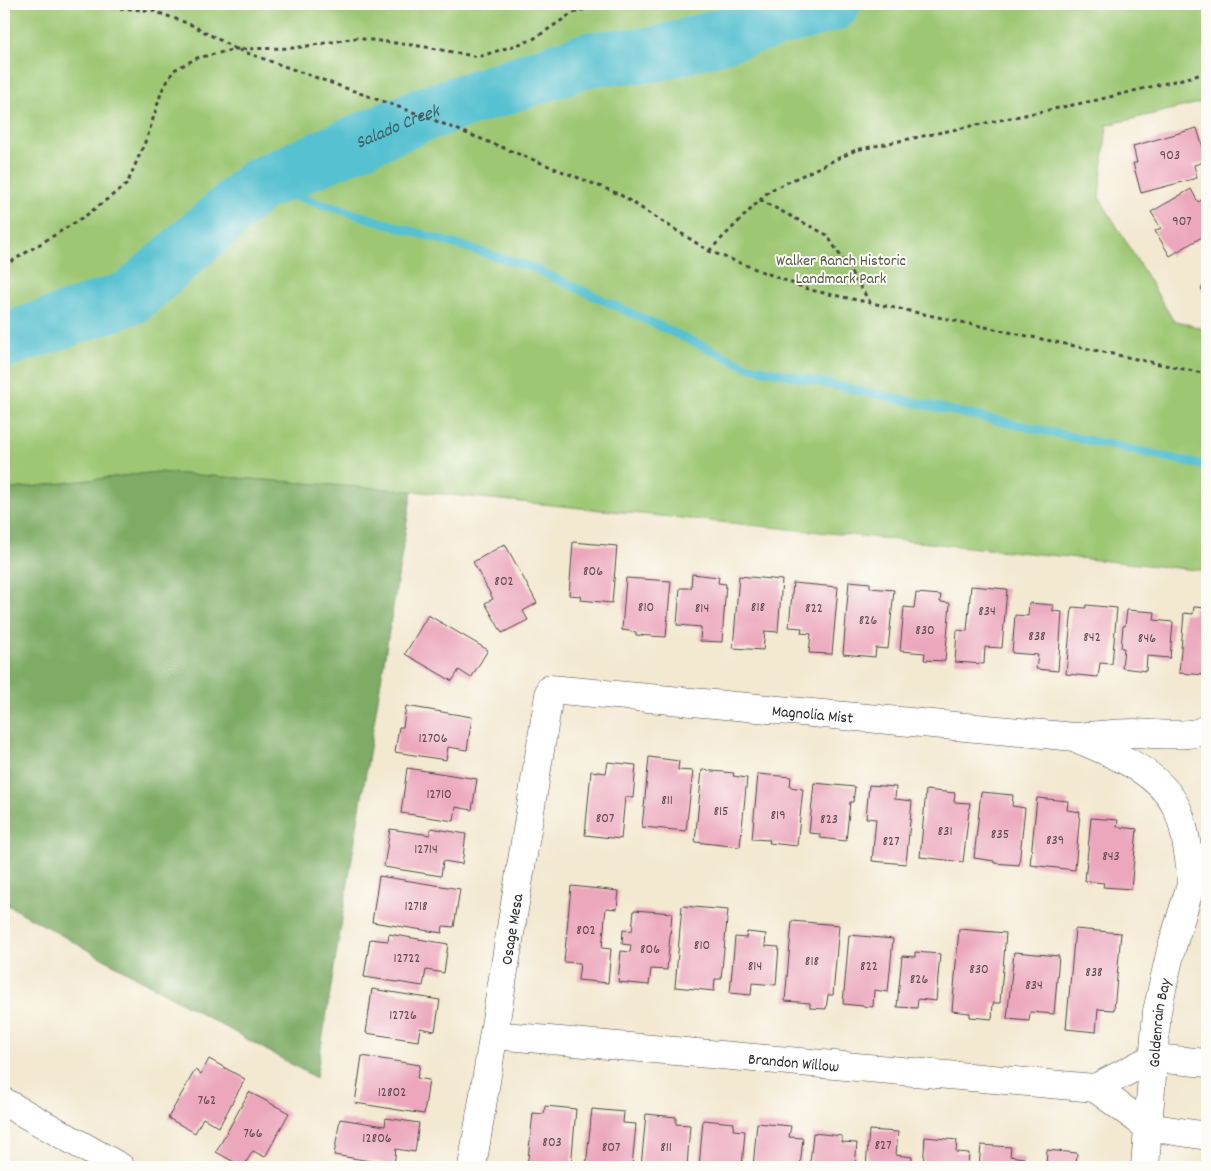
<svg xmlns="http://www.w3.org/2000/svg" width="1211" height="1171" font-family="Dekko,sans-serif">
	<rect width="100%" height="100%" fill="#fdfcf7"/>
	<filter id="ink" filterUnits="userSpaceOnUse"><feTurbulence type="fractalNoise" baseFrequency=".02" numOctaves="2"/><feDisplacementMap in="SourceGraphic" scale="10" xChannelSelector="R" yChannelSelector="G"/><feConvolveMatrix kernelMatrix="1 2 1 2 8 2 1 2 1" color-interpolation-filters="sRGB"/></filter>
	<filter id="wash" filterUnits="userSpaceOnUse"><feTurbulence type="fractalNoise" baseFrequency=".0096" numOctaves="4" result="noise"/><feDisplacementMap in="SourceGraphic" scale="20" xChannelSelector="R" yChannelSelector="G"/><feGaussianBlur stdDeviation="1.12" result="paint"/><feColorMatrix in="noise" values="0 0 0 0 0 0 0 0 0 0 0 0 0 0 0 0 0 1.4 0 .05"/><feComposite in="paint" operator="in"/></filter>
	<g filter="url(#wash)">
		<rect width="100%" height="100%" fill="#f3e8d0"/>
		<!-- green -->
		<path fill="#9dc773" stroke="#64794f" d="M 4,4 L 1207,4 L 1207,101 L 1107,125 L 1099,197 L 1173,320 L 1207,330 L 1207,571 L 412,491 L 157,472 L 4,490 Z"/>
		<!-- forest -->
		<path fill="#7eac65" stroke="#546c48" d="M 157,472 L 412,491 L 316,1078 L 4,903 L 4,490 Z"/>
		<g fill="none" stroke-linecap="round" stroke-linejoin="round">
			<!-- stream -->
			<path stroke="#56c1d0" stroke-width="9" d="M 258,185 L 531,267 L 746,366 L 1207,466"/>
			<!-- river -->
			<path stroke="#56c1d0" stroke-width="55" id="s1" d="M 4,341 L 132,297 L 258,185 L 421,115 L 590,59 L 657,54 L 833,4"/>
		</g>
		<g id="blocks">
			<!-- building -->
			<path fill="#eca7bd" d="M 1197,128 L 1207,161 L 1194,165 L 1197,178 L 1141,193 L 1133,163 L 1137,163 L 1133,146 Z
				M 1191,189 L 1198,202 L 1207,197 L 1207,234 L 1170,256 L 1155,231 L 1161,228 L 1151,212 Z
				M 1207,279 L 1207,294 L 1201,289 Z
				M 573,542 L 617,546 L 612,603 L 580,600 L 581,596 L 569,595 Z
				M 505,544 L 537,603 L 523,611 L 528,620 L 502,633 L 485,603 L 493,599 L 473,562 Z
				M 692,574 L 719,577 L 718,583 L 726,584 L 722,642 L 700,641 L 701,627 L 677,625 L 680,588 L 691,588 Z
				M 739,576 L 782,580 L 778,632 L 765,631 L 763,650 L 733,648 Z
				M 626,578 L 671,581 L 666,637 L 636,635 L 636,632 L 622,630 Z
				M 849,581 L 870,583 L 870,588 L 894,590 L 888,649 L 876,648 L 875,657 L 843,654 Z
				M 793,583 L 838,587 L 832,654 L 809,653 L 811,634 L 801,633 L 802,628 L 789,627 Z
				M 971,586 L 1007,589 L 1002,648 L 985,647 L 984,664 L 955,662 L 957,630 L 967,631 Z
				M 916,593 L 941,595 L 940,602 L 950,603 L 945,661 L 924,660 L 925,653 L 900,651 L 904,607 L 914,608 Z
				M 1029,603 L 1053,605 L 1053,611 L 1062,612 L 1058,671 L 1036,669 L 1038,655 L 1012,653 L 1015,615 L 1028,616 Z
				M 1086,605 L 1117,608 L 1112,664 L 1100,663 L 1098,677 L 1066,674 L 1072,607 L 1086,608 Z
				M 1194,607 L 1207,608 L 1207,660 L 1206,675 L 1179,673 L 1184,613 L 1193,614 Z
				M 1127,610 L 1155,612 L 1154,620 L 1173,622 L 1170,658 L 1147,656 L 1146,671 L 1122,668 L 1124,648 L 1121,648 L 1123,626 L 1125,626 Z
				M 428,615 L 488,650 L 471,678 L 459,670 L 452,681 L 405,654 Z
				M 406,706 L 472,717 L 467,750 L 448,747 L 446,760 L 395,752 L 399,727 L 403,727 Z
				M 649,757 L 679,761 L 678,770 L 693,771 L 686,831 L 642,827 Z
				M 608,762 L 636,765 L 633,798 L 625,797 L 621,839 L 585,835 L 591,771 L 606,773 Z
				M 407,768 L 477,779 L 472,810 L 456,807 L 454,821 L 401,813 Z
				M 702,770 L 734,773 L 733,776 L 747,778 L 740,847 L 695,842 Z
				M 758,774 L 791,777 L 790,787 L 803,789 L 797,846 L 769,843 L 770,840 L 752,839 Z
				M 814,783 L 855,787 L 853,802 L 850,802 L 846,841 L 820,838 L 820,834 L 809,833 Z
				M 869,785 L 896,787 L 895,799 L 912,801 L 906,864 L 872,861 L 876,819 L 866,818 Z
				M 926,790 L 955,793 L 954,802 L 970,803 L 963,862 L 920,857 Z
				M 981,792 L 1013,795 L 1012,806 L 1025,808 L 1019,865 L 994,863 L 994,861 L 974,858 Z
				M 1037,798 L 1068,801 L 1067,810 L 1080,812 L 1075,870 L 1030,865 Z
				M 1091,818 L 1118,820 L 1117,827 L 1137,829 L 1131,889 L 1103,887 L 1104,883 L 1085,881 Z
				M 431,828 L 466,834 L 462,864 L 443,861 L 441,876 L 384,867 L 390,829 L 430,835 Z
				M 379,876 L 460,889 L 454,927 L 443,926 L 442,933 L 372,922 Z
				M 571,886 L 619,891 L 617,909 L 606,908 L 602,948 L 611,949 L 608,983 L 578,980 L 580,963 L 564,962 Z
				M 682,906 L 728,910 L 721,979 L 715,979 L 714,991 L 675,987 Z
				M 634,910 L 672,913 L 667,970 L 651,969 L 649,985 L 618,982 L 621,951 L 630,952 L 631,945 L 622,944 L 623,930 L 632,931 Z
				M 792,921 L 839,925 L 833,995 L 828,995 L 826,1009 L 810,1008 L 810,1003 L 785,1001 Z
				M 959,929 L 1006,933 L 1000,1003 L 993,1003 L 992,1019 L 970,1017 L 970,1013 L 952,1011 Z
				M 1075,929 L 1121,933 L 1114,1010 L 1098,1009 L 1096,1032 L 1066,1029 Z
				M 747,932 L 766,934 L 765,946 L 779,947 L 776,985 L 752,983 L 751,995 L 730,993 L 735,937 L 746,938 Z
				M 389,934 L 448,944 L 444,973 L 426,970 L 423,986 L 364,977 L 370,939 L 388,941 Z
				M 849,935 L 893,939 L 888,992 L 874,990 L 873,1007 L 843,1004 Z
				M 915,952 L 940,954 L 936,1001 L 918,999 L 917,1008 L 897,1007 L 902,956 L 915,957 Z
				M 1014,952 L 1059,956 L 1054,1014 L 1030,1012 L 1029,1021 L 1007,1019 Z
				M 372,989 L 440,1000 L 435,1031 L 420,1028 L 418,1041 L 366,1033 Z
				M 362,1056 L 420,1065 L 417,1078 L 429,1080 L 424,1114 L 355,1103 Z
				M 209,1059 L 245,1079 L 219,1127 L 203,1118 L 195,1133 L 168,1118 L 195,1070 L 201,1074 Z
				M 249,1092 L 289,1113 L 265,1157 L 253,1151 L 243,1167 L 216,1152 Z
				M 545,1106 L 576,1109 L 571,1167 L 527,1167 L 533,1113 L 544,1114 Z
				M 592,1109 L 624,1112 L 623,1123 L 636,1124 L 632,1167 L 586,1167 Z
				M 646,1114 L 676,1117 L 676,1124 L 690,1125 L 687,1167 L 641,1167 Z
				M 386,1118 L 419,1123 L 415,1152 L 396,1149 L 394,1165 L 334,1155 L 340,1119 L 385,1126 Z
				M 703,1120 L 734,1123 L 733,1130 L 745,1131 L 742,1167 L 699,1167 Z
				M 757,1123 L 791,1126 L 789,1137 L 803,1138 L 800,1167 L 753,1167 Z
				M 869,1130 L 898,1132 L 896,1155 L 912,1157 L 911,1167 L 866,1167 Z
				M 813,1133 L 842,1136 L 842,1142 L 857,1143 L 855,1167 L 817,1167 L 817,1163 L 810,1163 Z
				M 925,1137 L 957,1140 L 956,1152 L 969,1153 L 968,1167 L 923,1167 Z
				M 981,1145 L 1011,1147 L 1010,1156 L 1024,1158 L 1023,1167 L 979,1167 Z
				M 1047,1150 L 1077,1153 L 1076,1165 L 1086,1166 L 1086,1167 L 1046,1167 Z"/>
		</g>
	</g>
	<g filter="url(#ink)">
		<use href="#blocks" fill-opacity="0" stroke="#494744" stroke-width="1"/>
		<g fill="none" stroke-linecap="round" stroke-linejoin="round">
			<defs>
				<g id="minor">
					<path d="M 1078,739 C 1117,756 1165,773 1180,816 C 1187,837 1189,860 1192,881"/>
					<path id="s2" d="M 494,1035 L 1095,1088 L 1148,1127 L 1207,1136"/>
					<path d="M 1095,1088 L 1153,1058 L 1207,1063"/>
					<path d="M 4,1102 L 120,1167"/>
					<path id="s3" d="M 472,1167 L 550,689 L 1075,737 C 1094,736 1114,733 1134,733 C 1151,733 1194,739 1207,728"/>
					<path id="s4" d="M 1145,1167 L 1157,1011 L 1171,950 L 1192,881 L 1207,856"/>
				</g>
			</defs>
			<!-- minor casing -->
			<use href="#minor" stroke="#494744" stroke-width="29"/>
			<!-- path -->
			<path stroke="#494744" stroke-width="3" stroke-dasharray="4 4" stroke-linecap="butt" d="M 72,4 L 154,11 L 192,25 L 236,49 L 421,115 L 619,194 L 709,251 L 810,290 L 1207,374
				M 760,200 L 827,235 L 870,302
				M 709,251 L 769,191 L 856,150 L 1097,100 L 1207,73
				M 4,266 L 84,217 L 127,184 L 148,135 L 162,90 L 174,70 L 197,58 L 236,49 L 295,48 L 356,38 L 426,47 L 478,57 L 532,40 L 571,14 L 599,4"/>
			<!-- minor -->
			<use href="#minor" stroke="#fff" stroke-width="28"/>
		</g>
	</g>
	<g text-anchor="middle" stroke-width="4" stroke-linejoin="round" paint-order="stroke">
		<!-- number labels -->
		<g font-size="14" fill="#5b4a50">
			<text x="1170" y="159">903</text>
			<text x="1182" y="225">907</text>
			<text x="593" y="575">806</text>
			<text x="504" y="585">802</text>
			<text x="646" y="611">810</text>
			<text x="758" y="611">818</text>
			<text x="702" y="612">814</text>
			<text x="814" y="612">822</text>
			<text x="987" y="615">834</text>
			<text x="868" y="624">826</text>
			<text x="925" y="634">830</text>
			<text x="1037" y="640">838</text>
			<text x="1092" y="641">842</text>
			<text x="1147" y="642">846</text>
			<text x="433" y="742">12706</text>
			<text x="439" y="798">12710</text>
			<text x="667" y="804">811</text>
			<text x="721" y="815">815</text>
			<text x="778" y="819">819</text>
			<text x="605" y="822">807</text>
			<text x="829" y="823">823</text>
			<text x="945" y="835">831</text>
			<text x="1000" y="838">835</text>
			<text x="1055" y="844">839</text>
			<text x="891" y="845">827</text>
			<text x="426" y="853">12714</text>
			<text x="1111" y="860">843</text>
			<text x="416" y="910">12718</text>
			<text x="586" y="934">802</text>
			<text x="702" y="949">810</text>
			<text x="650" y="953">806</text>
			<text x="407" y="962">12722</text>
			<text x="812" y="965">818</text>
			<text x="755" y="970">814</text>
			<text x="869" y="970">822</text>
			<text x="979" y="973">830</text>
			<text x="1094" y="976">838</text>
			<text x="919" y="983">826</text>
			<text x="1034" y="989">834</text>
			<text x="403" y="1019">12726</text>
			<text x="392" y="1096">12802</text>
			<text x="207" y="1104">762</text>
			<text x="253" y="1137">766</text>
			<text x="377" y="1142">12806</text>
			<text x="552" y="1146">803</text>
			<text x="883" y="1149">827</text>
			<text x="611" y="1151">807</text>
			<text x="666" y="1151">811</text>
		</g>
		<!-- park labels -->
		<g font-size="16" fill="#4d5a41" stroke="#fdfcf7">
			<text x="841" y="265">Walker Ranch Historic<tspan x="841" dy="18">Landmark Park</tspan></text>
		</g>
		<!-- street labels -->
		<g font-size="16" fill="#2b2b2b" stroke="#fdfcf7">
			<text dy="6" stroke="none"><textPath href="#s3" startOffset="748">Magnolia Mist</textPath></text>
			<text dy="6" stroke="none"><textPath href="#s3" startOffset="241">Osage Mesa</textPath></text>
			<text dy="6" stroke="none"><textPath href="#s4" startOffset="145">Goldenrain Bay</textPath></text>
			<text dy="6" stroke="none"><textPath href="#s2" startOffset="301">Brandon Willow</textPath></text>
		</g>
		<!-- water labels -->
		<g font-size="18" font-style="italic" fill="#3a6065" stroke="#fdfcf7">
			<text dy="6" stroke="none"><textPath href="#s1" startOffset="455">Salado Creek</textPath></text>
		</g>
	</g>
	<!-- margin -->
	<rect width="1211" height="1171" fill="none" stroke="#fdfcf7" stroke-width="20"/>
</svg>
